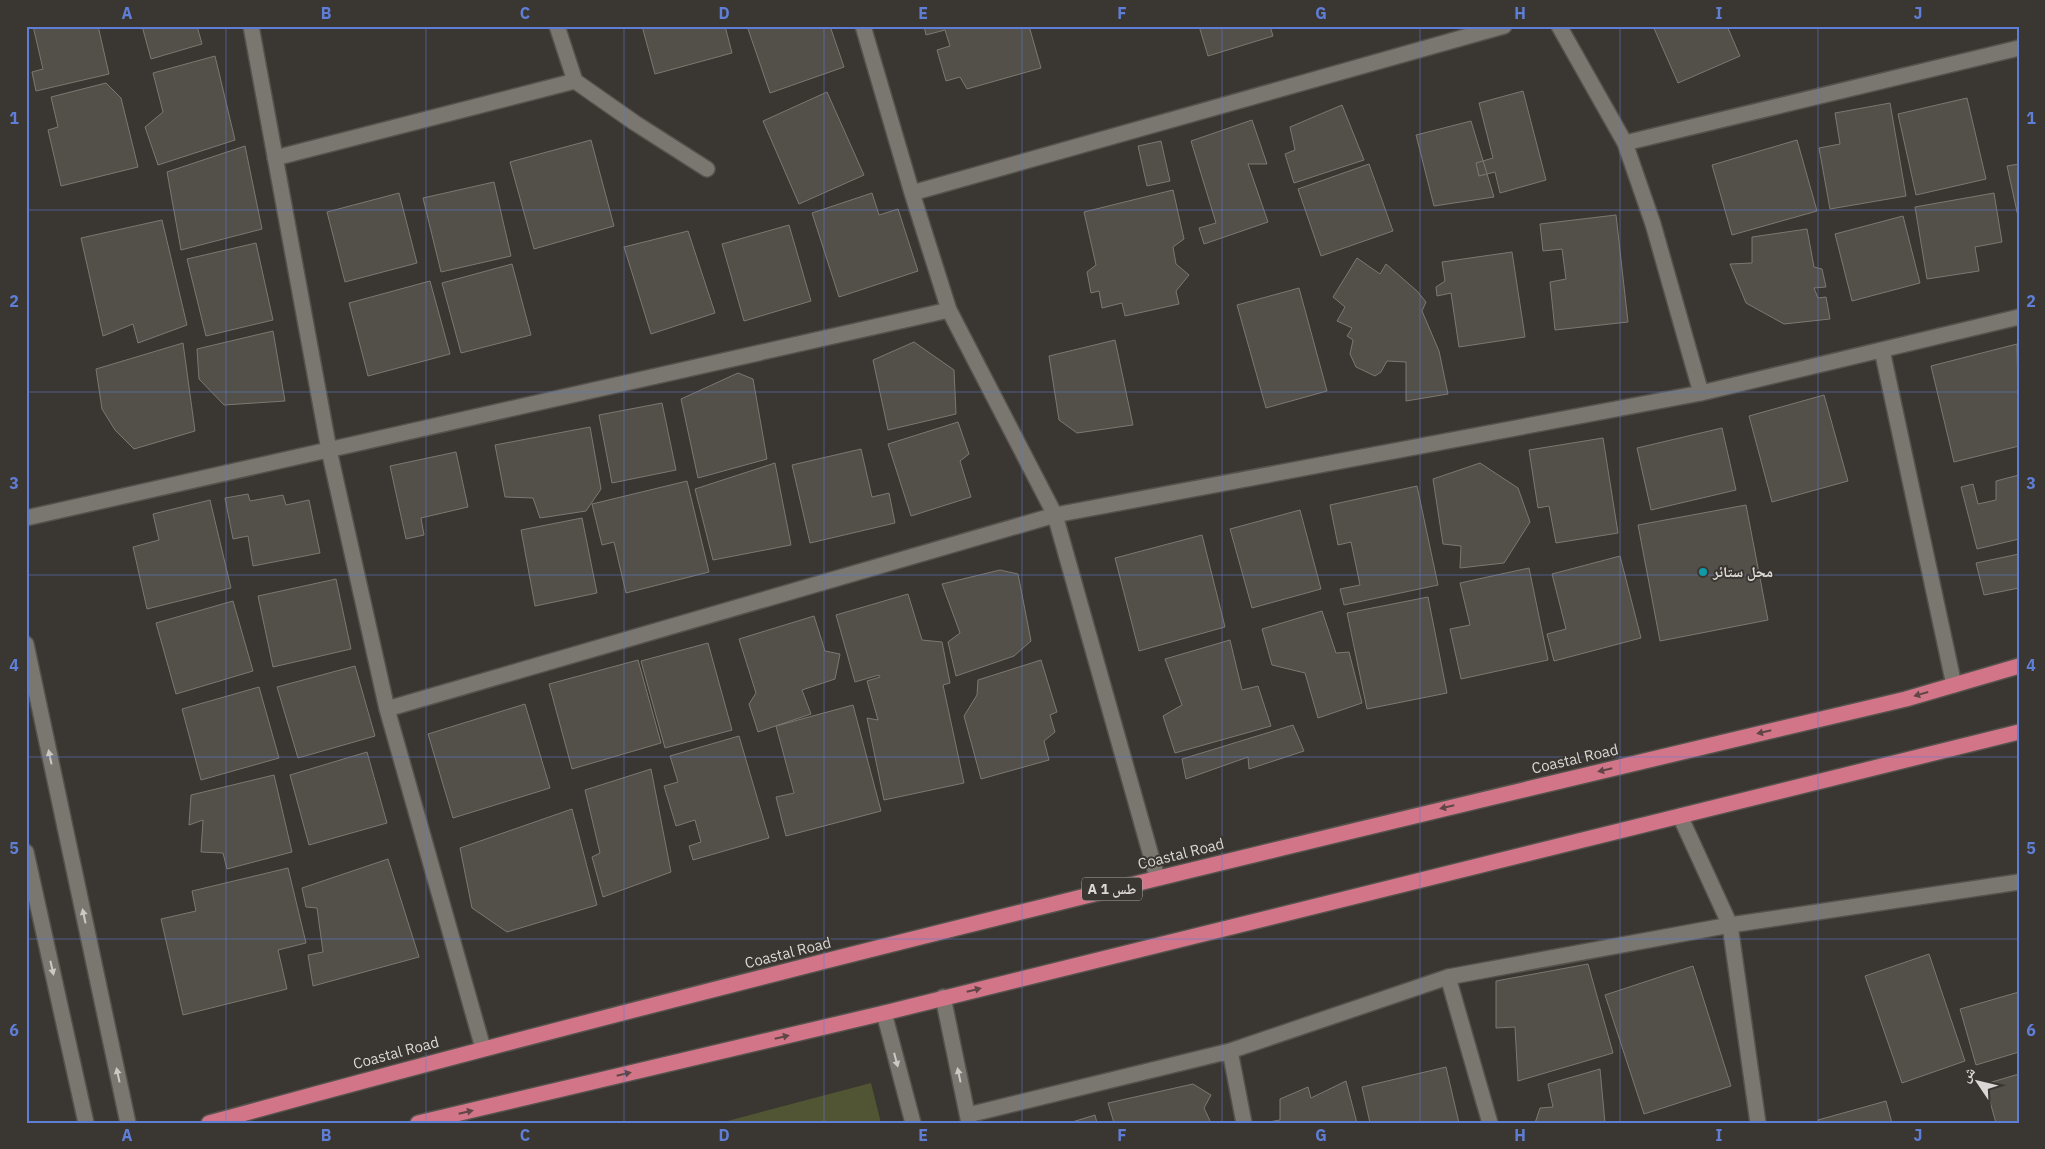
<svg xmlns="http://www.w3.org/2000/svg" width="2045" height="1149" font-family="'IBM Plex Sans','Noto Naskh Arabic',sans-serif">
	<rect width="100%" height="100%" fill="#3a3631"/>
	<!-- green -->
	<path fill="#515534" d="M 871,1083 L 881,1123 L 720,1123 Z"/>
	<!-- building -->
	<path fill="#53504a" stroke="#7c7871" d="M 33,26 L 98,26 L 109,74 L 36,91 L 32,72 L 43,69 Z
		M 142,26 L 197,26 L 202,44 L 151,59 Z
		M 642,26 L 725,26 L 732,53 L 655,74 Z
		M 747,26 L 830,26 L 844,67 L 770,93 Z
		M 924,26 L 1029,26 L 1041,68 L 967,89 L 960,77 L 946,81 L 937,50 L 950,46 L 945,30 L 926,35 Z
		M 1199,26 L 1270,26 L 1273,36 L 1208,56 Z
		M 1653,26 L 1727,26 L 1740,56 L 1678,83 Z
		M 215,56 L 235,140 L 158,165 L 145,127 L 163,112 L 153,73 Z
		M 106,83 L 121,98 L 138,167 L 61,186 L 48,130 L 58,127 L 51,97 Z
		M 1523,91 L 1546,180 L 1500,193 L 1495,172 L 1479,176 L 1476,163 L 1493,158 L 1479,103 Z
		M 827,92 L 864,175 L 799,204 L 763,121 Z
		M 1967,98 L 1986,179 L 1916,195 L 1898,114 Z
		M 1890,103 L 1906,196 L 1830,209 L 1819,148 L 1840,144 L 1835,113 Z
		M 1342,105 L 1364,160 L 1294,183 L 1285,154 L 1295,150 L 1290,127 Z
		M 1252,120 L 1267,164 L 1248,164 L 1268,222 L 1204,244 L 1199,228 L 1216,223 L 1191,141 Z
		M 1471,121 L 1494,197 L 1434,206 L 1416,135 Z
		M 591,140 L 614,226 L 534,249 L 510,162 Z
		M 1797,140 L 1817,211 L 1732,235 L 1712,165 Z
		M 1161,141 L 1170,181 L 1147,186 L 1138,146 Z
		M 245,146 L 262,229 L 181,250 L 167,172 Z
		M 1369,164 L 1393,231 L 1321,256 L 1298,189 Z
		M 2019,164 L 2019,221 L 2007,166 Z
		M 494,182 L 511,256 L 441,272 L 423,198 Z
		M 1173,190 L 1184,239 L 1173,247 L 1176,264 L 1189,275 L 1176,291 L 1179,304 L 1125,316 L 1122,303 L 1102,308 L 1099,291 L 1091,293 L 1087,272 L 1096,265 L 1084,212 Z
		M 399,193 L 417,263 L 345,282 L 327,212 Z
		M 872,193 L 879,215 L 898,209 L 918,271 L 839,297 L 812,213 Z
		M 1994,193 L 2002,242 L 1975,247 L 1979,271 L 1927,279 L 1915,207 Z
		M 1616,215 L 1628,322 L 1555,330 L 1550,282 L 1566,279 L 1562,249 L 1543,251 L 1540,224 Z
		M 1903,216 L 1920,283 L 1852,301 L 1835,234 Z
		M 162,220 L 187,325 L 138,343 L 133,324 L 103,336 L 81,238 Z
		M 789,225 L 811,301 L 744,321 L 722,244 Z
		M 1807,229 L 1814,267 L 1822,269 L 1826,287 L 1814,288 L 1818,298 L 1826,297 L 1830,319 L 1784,324 L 1746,303 L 1730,264 L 1752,263 L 1752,237 Z
		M 688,231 L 715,313 L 651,334 L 624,247 Z
		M 256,243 L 273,320 L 206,336 L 187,259 Z
		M 1512,252 L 1525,337 L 1459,347 L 1451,293 L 1437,296 L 1436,287 L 1445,281 L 1442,262 Z
		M 1357,258 L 1380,274 L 1386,264 L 1417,291 L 1426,302 L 1422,311 L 1439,351 L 1448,394 L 1406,401 L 1406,362 L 1387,361 L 1381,372 L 1375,376 L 1356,367 L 1350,354 L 1353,340 L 1347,336 L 1352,328 L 1337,321 L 1345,307 L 1333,297 Z
		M 512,264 L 531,335 L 461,353 L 442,283 Z
		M 430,281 L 450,354 L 368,376 L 349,303 Z
		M 1299,288 L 1327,391 L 1266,408 L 1237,305 Z
		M 273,331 L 285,401 L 224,405 L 199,379 L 197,349 Z
		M 1115,340 L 1133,425 L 1077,433 L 1059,420 L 1049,356 Z
		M 914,342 L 954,370 L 956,414 L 888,430 L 873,360 Z
		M 183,343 L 195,431 L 134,449 L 115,430 L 102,409 L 96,369 Z
		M 2017,344 L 2019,446 L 1954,462 L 1931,366 Z
		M 738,373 L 753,379 L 767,459 L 698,478 L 681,399 Z
		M 1824,395 L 1848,481 L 1772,502 L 1749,416 Z
		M 662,403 L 676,470 L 612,483 L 599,415 Z
		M 958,422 L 969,454 L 960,461 L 971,497 L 911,516 L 888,444 Z
		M 590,427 L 601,489 L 586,511 L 540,518 L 533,498 L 505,497 L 495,445 Z
		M 1722,428 L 1736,490 L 1651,510 L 1637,448 Z
		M 1603,438 L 1618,533 L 1556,543 L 1549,506 L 1538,508 L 1529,450 Z
		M 861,449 L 872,497 L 889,493 L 895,523 L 810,543 L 792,465 Z
		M 456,452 L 468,507 L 421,518 L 424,535 L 406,539 L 390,466 Z
		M 775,463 L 791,545 L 713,560 L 695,489 Z
		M 1480,463 L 1518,488 L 1530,522 L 1504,563 L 1460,568 L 1461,546 L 1443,544 L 1433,479 Z
		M 2019,475 L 2019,539 L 1977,549 L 1961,487 L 1973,484 L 1978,504 L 1996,500 L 1996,481 Z
		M 687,481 L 709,572 L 626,593 L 614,542 L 602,545 L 592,504 Z
		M 1417,486 L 1438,585 L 1344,605 L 1340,589 L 1360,585 L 1351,542 L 1338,545 L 1330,505 Z
		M 248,494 L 250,501 L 283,495 L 286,505 L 309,500 L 320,553 L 253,566 L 248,536 L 233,539 L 225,498 Z
		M 210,500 L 231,588 L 147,609 L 133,547 L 159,540 L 153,514 Z
		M 1746,505 L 1768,620 L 1660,641 L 1638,525 Z
		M 1300,510 L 1321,589 L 1252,608 L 1230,529 Z
		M 582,518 L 597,593 L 535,606 L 521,530 Z
		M 1202,535 L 1225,627 L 1139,651 L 1115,558 Z
		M 2019,554 L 2019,588 L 1984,595 L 1976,563 Z
		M 1620,556 L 1641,638 L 1554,661 L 1547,634 L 1566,629 L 1552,574 Z
		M 1529,568 L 1548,660 L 1461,679 L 1450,629 L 1470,625 L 1460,583 Z
		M 1000,570 L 1018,574 L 1031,641 L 1014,656 L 956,676 L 948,642 L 960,633 L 942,584 Z
		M 336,579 L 351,649 L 273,667 L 258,596 Z
		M 908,594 L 922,640 L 942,642 L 950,683 L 943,685 L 964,783 L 884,800 L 867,718 L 878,720 L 867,681 L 880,677 L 879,675 L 855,682 L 836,615 Z
		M 1428,597 L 1447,693 L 1367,709 L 1347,613 Z
		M 233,601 L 253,671 L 176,694 L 156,623 Z
		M 1322,611 L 1336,653 L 1349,652 L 1362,703 L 1318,718 L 1305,673 L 1272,665 L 1262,629 Z
		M 814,616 L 825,651 L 840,654 L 835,679 L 802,690 L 811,714 L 758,732 L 749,704 L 756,693 L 739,639 Z
		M 1230,640 L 1242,690 L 1258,686 L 1271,726 L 1175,753 L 1163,716 L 1182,705 L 1165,659 Z
		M 708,643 L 732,730 L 665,748 L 641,661 Z
		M 638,660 L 661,743 L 572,769 L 549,684 Z
		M 1041,660 L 1057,712 L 1050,715 L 1055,732 L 1044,741 L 1049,760 L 981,779 L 964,716 L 977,695 L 978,680 Z
		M 355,666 L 375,736 L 298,758 L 277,687 Z
		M 259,687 L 279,758 L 201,780 L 182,709 Z
		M 525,704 L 550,788 L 453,818 L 428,734 Z
		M 853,705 L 881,811 L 786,836 L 776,797 L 794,793 L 776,726 Z
		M 1293,725 L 1304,751 L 1249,769 L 1248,757 L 1186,779 L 1182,759 Z
		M 739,736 L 769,838 L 693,860 L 689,846 L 701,842 L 695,820 L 676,826 L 664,786 L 678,782 L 670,756 Z
		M 367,752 L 387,823 L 309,845 L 290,775 Z
		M 651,769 L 671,872 L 603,897 L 592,857 L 600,853 L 585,790 Z
		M 274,775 L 292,852 L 227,869 L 223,853 L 201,852 L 203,820 L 189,825 L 191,795 Z
		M 572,809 L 597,905 L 507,932 L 472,908 L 460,848 Z
		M 388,859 L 419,957 L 313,986 L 308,955 L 323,952 L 317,908 L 306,907 L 302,888 Z
		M 288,868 L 306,943 L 278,950 L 287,989 L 183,1015 L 161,919 L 196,911 L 192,891 Z
		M 1929,954 L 1965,1061 L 1902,1083 L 1865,976 Z
		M 1588,964 L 1613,1053 L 1518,1081 L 1515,1027 L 1496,1028 L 1496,981 Z
		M 1693,966 L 1731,1086 L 1644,1114 L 1605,995 Z
		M 2019,992 L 2019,1052 L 1976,1065 L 1960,1009 Z
		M 1446,1067 L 1459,1123 L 1370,1123 L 1362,1087 Z
		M 1600,1069 L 1605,1123 L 1535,1123 L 1540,1108 L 1553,1107 L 1548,1084 Z
		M 2019,1074 L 2019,1123 L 1996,1123 L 1985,1084 Z
		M 1346,1081 L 1357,1123 L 1263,1123 L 1280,1120 L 1280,1099 L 1308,1087 L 1311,1098 Z
		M 1193,1084 L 1211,1095 L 1204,1108 L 1211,1123 L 1114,1123 L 1108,1103 Z
		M 1886,1101 L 1892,1123 L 1819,1123 L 1818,1120 Z
		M 1095,1115 L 1097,1123 L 1069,1123 Z"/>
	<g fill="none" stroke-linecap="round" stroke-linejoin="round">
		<defs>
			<path id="street" d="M 251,26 L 329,450 L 387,709 L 483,1048
				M 557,26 L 575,81
				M 863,26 L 912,193 L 949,310 L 1055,515 L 1157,877
				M 1559,26 L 1625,143 L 1653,224 L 1701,393
				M 1625,143 L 2019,48
				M 275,158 L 575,81 L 635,123 L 707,169
				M 912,193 L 1504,26
				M 1882,350 L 1954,685
				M 26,518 L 949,310
				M 26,644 L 128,1123
				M 387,709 L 1055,515 L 1701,393 L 2019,317
				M 1680,816 L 1730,925 L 1758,1123
				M 26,852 L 86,1123
				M 1448,977 L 1490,1123
				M 943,997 L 969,1123
				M 884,1013 L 913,1123
				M 1230,1051 L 1244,1123
				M 968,1115 L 1230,1051 L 1448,977 L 1730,925 L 2019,882"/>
			<path id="highway" d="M 209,1123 C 771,969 1339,833 1906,699 L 2019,666
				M 418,1123 L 884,1013 L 2019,732"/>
		</defs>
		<!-- street casing -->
		<use href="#street" stroke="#55524d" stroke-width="18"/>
		<!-- highway casing -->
		<use href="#highway" stroke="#55524d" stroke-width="18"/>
		<!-- street -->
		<use href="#street" stroke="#7a7770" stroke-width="15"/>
		<!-- highway -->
		<use href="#highway" stroke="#d27589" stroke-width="15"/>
	</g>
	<!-- one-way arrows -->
	<defs><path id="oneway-solid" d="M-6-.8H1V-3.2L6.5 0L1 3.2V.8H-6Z" transform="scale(1.25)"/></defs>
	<g fill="#604647">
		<use href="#oneway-solid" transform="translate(1921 694) rotate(164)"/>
		<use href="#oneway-solid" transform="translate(1764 732) rotate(167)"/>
		<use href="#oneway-solid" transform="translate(1605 770) rotate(167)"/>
		<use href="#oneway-solid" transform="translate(1447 807) rotate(167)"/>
		<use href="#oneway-solid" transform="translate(974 990) rotate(-14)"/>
		<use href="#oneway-solid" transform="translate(782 1037) rotate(-13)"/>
		<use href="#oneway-solid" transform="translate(624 1074) rotate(-13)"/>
		<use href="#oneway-solid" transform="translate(466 1112) rotate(-13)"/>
	</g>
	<g fill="#ccc9c5">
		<use href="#oneway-solid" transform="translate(50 757) rotate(-102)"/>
		<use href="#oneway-solid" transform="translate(84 916) rotate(-102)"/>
		<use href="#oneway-solid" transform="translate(52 968) rotate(77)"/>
		<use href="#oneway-solid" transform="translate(896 1060) rotate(75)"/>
		<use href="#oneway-solid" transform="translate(118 1075) rotate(-102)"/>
		<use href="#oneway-solid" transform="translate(959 1075) rotate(-102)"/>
	</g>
	<!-- grid -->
	<path fill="none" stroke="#5f7ed7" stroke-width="1" stroke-opacity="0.55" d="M 226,26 L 226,1123M 426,26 L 426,1123M 624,26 L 624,1123M 824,26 L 824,1123M 1022,26 L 1022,1123M 1222,26 L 1222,1123M 1420,26 L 1420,1123M 1620,26 L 1620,1123M 1818,26 L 1818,1123M 26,210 L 2019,210M 26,392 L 2019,392M 26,575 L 2019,575M 26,757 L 2019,757M 26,939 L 2019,939"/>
	<!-- markers -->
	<circle fill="#0f9aa8" stroke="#3a3631" stroke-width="2" cx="1703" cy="572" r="5"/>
	<g text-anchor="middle" stroke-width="4" stroke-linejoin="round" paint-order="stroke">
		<!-- shield labels -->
		<rect fill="#3a3631" stroke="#aaa7a3" stroke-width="1" x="1082" y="877.5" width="60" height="23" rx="4"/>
		<g font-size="14" font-weight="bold" fill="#dad8d4">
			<text x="1112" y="894">A 1 طس</text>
		</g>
		<!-- poi labels -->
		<g font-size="15" font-weight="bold" fill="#dad8d4" stroke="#3a3631" text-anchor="start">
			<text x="1713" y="577">محل ستائر</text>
		</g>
		<!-- street labels -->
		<g font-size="15" fill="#dad8d4" stroke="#3a3631">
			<text transform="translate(1575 759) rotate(-13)" y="5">Coastal Road</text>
			<text transform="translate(1181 854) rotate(-14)" y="5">Coastal Road</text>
			<text transform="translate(788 953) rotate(-14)" y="5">Coastal Road</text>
			<text transform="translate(396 1053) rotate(-15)" y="5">Coastal Road</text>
		</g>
	</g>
	<!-- border -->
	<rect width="2045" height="1149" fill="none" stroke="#3a3631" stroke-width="55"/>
	<!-- north arrow -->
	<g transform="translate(1978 1082) rotate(305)" stroke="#3a3631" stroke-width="4" paint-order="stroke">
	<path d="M0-4L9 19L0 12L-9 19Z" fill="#dad8d4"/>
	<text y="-8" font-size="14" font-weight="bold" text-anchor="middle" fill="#dad8d4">ش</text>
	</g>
	<rect x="28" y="28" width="1990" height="1094" fill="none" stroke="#5f7ed7" stroke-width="2"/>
	<g font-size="16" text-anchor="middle" font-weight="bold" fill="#5f7ed7">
		<text x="127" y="19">A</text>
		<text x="326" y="19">B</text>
		<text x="525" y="19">C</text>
		<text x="724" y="19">D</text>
		<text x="923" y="19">E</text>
		<text x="1122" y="19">F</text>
		<text x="1321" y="19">G</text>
		<text x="1520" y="19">H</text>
		<text x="1719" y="19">I</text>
		<text x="1918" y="19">J</text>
		<text x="14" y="124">1</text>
		<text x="2031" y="124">1</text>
		<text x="14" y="307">2</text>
		<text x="2031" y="307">2</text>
		<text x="14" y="489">3</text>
		<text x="2031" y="489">3</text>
		<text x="14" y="671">4</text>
		<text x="2031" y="671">4</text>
		<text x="14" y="854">5</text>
		<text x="2031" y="854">5</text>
		<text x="14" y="1036">6</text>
		<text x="2031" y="1036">6</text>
		<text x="127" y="1141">A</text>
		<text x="326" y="1141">B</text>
		<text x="525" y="1141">C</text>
		<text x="724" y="1141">D</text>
		<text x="923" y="1141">E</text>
		<text x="1122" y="1141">F</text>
		<text x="1321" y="1141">G</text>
		<text x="1520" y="1141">H</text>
		<text x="1719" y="1141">I</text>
		<text x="1918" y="1141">J</text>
	</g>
</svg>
